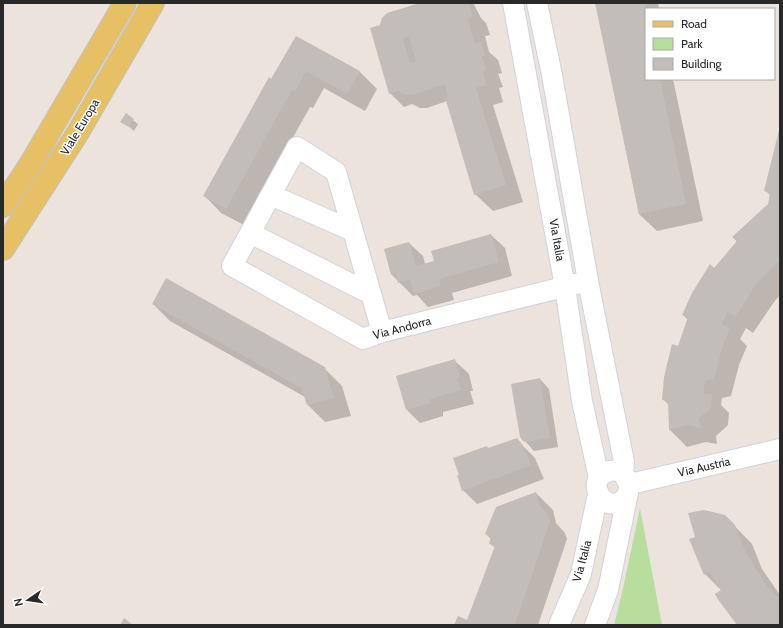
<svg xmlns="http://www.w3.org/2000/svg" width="783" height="628" font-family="Cabin,sans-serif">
	<rect width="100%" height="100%" fill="#ebe3dc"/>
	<!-- green -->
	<path fill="#b7de9c" d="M 640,508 L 662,625 L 614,625 L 623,589 Z"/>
	<!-- shadow -->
	<path fill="#0003" d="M 421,3 L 473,3 L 481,18 L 486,23 L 490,35 L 485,36 L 489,52 L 498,60 L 502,73 L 498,74 L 503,87 L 499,88 L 503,102 L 493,105 L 523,202 L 493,211 L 475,194 L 447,101 L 427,108 L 420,108 L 412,104 L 404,107 L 390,93 L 381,26 L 423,8 Z
		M 596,3 L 658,3 L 659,9 L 646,9 L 646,79 L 673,79 L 703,221 L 657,231 L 639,214 Z
		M 296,37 L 360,72 L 377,89 L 365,111 L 324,88 L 313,108 L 310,107 L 244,225 L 221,213 L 204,195 Z
		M 126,115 L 138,124 L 134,131 L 122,121 Z
		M 780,128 L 780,295 L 774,302 L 753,333 L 746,328 L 740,339 L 747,346 L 739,365 L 731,396 L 722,398 L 721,405 L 729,413 L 728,425 L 716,436 L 717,444 L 706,442 L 687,447 L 670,430 L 669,405 L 663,399 L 688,320 L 683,315 L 714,269 L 737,242 L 733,237 L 769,205 L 771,196 L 766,191 Z
		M 491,235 L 505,248 L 512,276 L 452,293 L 454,300 L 428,307 L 417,295 L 413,296 L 392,275 L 409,243 L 423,256 L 425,264 L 435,261 Z
		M 153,304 L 324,368 L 342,386 L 351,416 L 325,422 L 308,405 L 305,397 L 170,321 Z
		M 455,361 L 469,374 L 473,391 L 470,391 L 474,404 L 443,412 L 443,416 L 420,423 L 406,409 Z
		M 540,379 L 549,389 L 558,447 L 534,451 L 525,441 Z
		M 516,439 L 535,458 L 544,479 L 477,504 L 463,490 L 460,475 L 489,449 Z
		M 536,493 L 553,510 L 556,523 L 565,533 L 567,539 L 538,625 L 455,625 L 467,622 L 495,548 L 490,543 L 491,539 L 486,534 Z
		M 725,516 L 752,544 L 762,569 L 780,595 L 780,625 L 738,625 L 722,591 L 705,574 L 690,540 L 696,538 Z"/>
	<!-- building -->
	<path fill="#c3bdb9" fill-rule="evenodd" d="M 420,3 L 469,4 L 473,17 L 468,19 L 475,44 L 481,42 L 485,56 L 482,56 L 486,70 L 483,71 L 486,85 L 476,88 L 506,185 L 474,195 L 445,97 L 448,96 L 445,84 L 413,95 L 405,95 L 398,91 L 389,94 L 370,28 L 380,25 L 382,18 L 387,13 ZM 409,36 L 416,62 L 410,63 L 403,38 Z
		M 595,3 L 644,3 L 646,11 L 646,79 L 660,79 L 686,204 L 639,214 Z
		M 296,36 L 360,71 L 347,94 L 306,71 L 295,92 L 292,90 L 226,209 L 203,196 L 269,77 L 271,79 Z
		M 126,113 L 134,119 L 129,127 L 120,122 Z
		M 780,126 L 780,260 L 756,284 L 736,316 L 728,312 L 722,324 L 730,328 L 722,348 L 714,379 L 705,381 L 703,394 L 712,394 L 711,408 L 699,418 L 701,428 L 688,425 L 669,430 L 668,401 L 662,400 L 664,377 L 672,344 L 678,346 L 688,317 L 682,315 L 692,293 L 710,264 L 714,268 L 737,241 L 732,237 L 768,204 L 770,193 L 764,191 Z
		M 491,234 L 499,262 L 439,279 L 441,286 L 414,294 L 410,280 L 398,283 L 396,274 L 391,275 L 384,249 L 409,242 L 416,266 L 434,261 L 431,251 Z
		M 166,278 L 325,367 L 334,398 L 307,405 L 301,388 L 152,304 Z
		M 455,359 L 460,377 L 457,378 L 461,390 L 430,399 L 430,403 L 406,410 L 396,376 Z
		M 540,378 L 550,438 L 524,442 L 520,437 L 511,384 Z
		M 517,438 L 522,444 L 531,465 L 462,491 L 457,475 L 459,475 L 453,458 L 487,446 L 488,448 Z
		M 536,492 L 539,504 L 548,515 L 550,521 L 515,625 L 454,625 L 458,616 L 467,620 L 495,546 L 489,544 L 491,536 L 485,534 L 496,507 Z
		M 704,510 L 725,515 L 735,525 L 745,551 L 767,586 L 780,600 L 780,625 L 746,625 L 744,623 L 742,625 L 737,625 L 717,598 L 715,594 L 721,590 L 709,571 L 704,575 L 689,539 L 695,537 L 688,513 Z
		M 124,618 L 133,625 L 120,625 Z"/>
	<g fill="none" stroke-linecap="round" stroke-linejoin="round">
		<defs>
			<path id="minor" d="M 513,3 L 565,287 L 582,401 L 599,478
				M 537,3 L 552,75 L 588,281 L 624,462 L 623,474
				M 271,195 L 353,231
				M 250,233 L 371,294
				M 382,332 L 336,172 L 297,147 L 232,266 L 363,339 L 382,332 L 588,281
				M 629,483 L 639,482 L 780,449
				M 559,625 L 581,574 L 598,494
				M 595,625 L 608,590 L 629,488 C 628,478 621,468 609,471 C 580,479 609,523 628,494"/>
			<path id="major" d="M 3,206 L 31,163 L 125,3
				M 3,249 L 77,134 L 153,3"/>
		</defs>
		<!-- minor casing -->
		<use href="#minor" stroke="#cfd2dd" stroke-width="22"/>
		<!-- major casing -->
		<use href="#major" stroke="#c3c3c3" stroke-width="24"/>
		<!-- minor -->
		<use href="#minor" stroke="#fff" stroke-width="20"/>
		<!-- major -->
		<use href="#major" stroke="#e7c065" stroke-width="22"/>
	</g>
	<g text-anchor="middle" stroke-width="3" stroke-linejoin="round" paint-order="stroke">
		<!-- street labels -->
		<g font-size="12" fill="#292929" stroke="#fff">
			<text transform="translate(80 127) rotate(-59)" y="4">Viale Europa</text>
			<text transform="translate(557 240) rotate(80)" y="4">Via Italia</text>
			<text transform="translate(402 328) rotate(-15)" y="4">Via Andorra</text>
			<text transform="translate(704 467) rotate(-13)" y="4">Via Austria</text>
			<text transform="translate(582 561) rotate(-75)" y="4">Via Italia</text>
		</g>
	</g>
	<!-- border -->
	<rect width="783" height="628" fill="none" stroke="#292929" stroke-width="8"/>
	<!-- legend -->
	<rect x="645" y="8" width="130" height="72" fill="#ffffff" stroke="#a9a9a9"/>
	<rect x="653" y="21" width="20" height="6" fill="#e7c065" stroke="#a9a9a9"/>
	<text x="681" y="28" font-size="12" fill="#292929">Road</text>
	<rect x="653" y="38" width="20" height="12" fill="#b7de9c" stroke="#a9a9a9"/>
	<text x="681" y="48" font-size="12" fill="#292929">Park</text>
	<rect x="653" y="58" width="20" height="12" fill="#c3bdb9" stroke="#a9a9a9"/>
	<text x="681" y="68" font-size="12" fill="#292929">Building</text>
	<!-- north arrow -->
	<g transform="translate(28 600) rotate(257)" stroke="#ffffff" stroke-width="3" paint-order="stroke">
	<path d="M0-3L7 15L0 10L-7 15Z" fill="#292929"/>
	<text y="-6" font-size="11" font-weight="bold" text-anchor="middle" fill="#292929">N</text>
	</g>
</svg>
